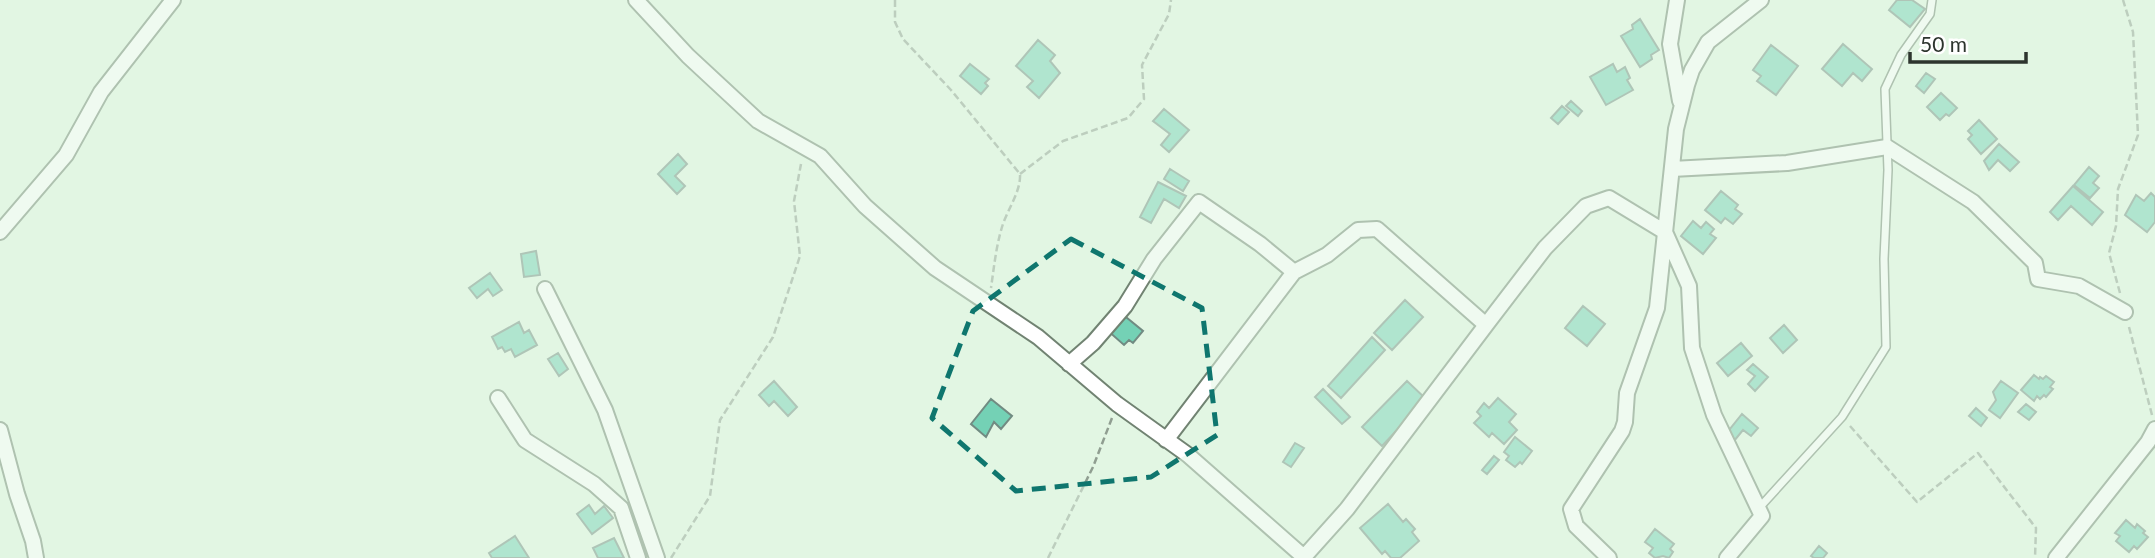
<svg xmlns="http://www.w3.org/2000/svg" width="2155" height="558" font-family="Lato,sans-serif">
	<rect width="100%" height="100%" fill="#e2f6e3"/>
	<!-- building -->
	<path fill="#74d1b5" stroke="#718b82" stroke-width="2" d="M 1897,0 L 1912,0 L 1925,9 L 1910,27 L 1889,10 Z
		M 1640,19 L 1659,50 L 1651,55 L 1652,59 L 1640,67 L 1621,36 L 1633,29 L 1632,25 Z
		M 1038,40 L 1055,55 L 1050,61 L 1060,73 L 1039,98 L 1027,87 L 1033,81 L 1016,66 Z
		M 1843,44 L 1872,69 L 1862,81 L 1853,73 L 1842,86 L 1822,69 Z
		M 1771,45 L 1798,66 L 1776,95 L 1757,81 L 1761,76 L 1753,70 Z
		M 970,64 L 989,79 L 985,83 L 988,86 L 981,94 L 960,76 Z
		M 1613,64 L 1617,72 L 1625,67 L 1630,78 L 1627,80 L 1633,90 L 1606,105 L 1590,77 Z
		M 1926,73 L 1935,79 L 1924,93 L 1916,86 Z
		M 1941,93 L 1957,108 L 1949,116 L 1946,114 L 1940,120 L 1927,107 Z
		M 1571,101 L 1582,111 L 1578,116 L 1566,106 Z
		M 1562,106 L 1569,112 L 1558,124 L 1551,118 Z
		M 1164,109 L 1189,130 L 1169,152 L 1161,145 L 1170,134 L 1153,121 Z
		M 1979,120 L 1997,139 L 1981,154 L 1968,139 L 1972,135 L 1968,131 Z
		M 1999,144 L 2019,162 L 2010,171 L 1998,160 L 1989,170 L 1984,161 Z
		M 678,154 L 687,164 L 675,176 L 685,186 L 677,194 L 658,174 Z
		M 2089,167 L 2099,176 L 2093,183 L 2099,188 L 2090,198 L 2074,185 Z
		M 1170,169 L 1189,181 L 1183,191 L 1164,179 Z
		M 1158,182 L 1186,196 L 1179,208 L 1164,199 L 1151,223 L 1140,217 Z
		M 2073,186 L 2103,212 L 2092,225 L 2071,206 L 2058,220 L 2050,212 Z
		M 1721,191 L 1738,205 L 1735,209 L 1742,214 L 1733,224 L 1725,218 L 1721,223 L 1705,210 Z
		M 2151,193 L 2155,197 L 2155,222 L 2147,232 L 2125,215 L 2136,195 L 2144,201 Z
		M 1693,221 L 1701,228 L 1706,222 L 1714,229 L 1710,234 L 1716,238 L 1703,254 L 1681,236 Z
		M 536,251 L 540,275 L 524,277 L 521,254 Z
		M 490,273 L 502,290 L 493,296 L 488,289 L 477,298 L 469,288 Z
		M 1405,300 L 1423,317 L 1392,350 L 1374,333 Z
		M 1583,306 L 1605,324 L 1587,346 L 1565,328 Z
		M 1121,313 L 1143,331 L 1133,343 L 1129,340 L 1124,345 L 1107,330 Z
		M 519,322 L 524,333 L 529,330 L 537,345 L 515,357 L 511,349 L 505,352 L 502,347 L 498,349 L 492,337 Z
		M 1784,325 L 1797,340 L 1783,353 L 1770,338 Z
		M 1372,337 L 1385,350 L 1341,398 L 1328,386 Z
		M 1741,343 L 1752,356 L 1728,376 L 1717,363 Z
		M 558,353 L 568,369 L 559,376 L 548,359 Z
		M 1753,364 L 1768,377 L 1755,391 L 1748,384 L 1755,376 L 1747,370 Z
		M 2034,375 L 2039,379 L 2040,377 L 2043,379 L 2046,376 L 2054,382 L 2050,387 L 2053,389 L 2046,397 L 2044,395 L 2040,399 L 2037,396 L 2034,401 L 2021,390 Z
		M 774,381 L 797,407 L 788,416 L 774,401 L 769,406 L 759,395 Z
		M 1407,381 L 1426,399 L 1382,446 L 1362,427 Z
		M 2001,381 L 2018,393 L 2000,418 L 1989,410 L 1996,400 L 1993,392 Z
		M 1323,389 L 1350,417 L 1342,424 L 1315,397 Z
		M 1498,398 L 1516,414 L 1509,422 L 1517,430 L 1504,444 L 1492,433 L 1489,437 L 1474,423 L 1481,416 L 1477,412 L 1484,403 L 1489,408 Z
		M 991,399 L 1012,416 L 1001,429 L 994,422 L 986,437 L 971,424 Z
		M 2026,404 L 2036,412 L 2029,420 L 2018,412 Z
		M 1976,408 L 1987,418 L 1981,426 L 1969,416 Z
		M 1742,414 L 1758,428 L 1751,436 L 1743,430 L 1734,441 L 1726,434 Z
		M 1515,437 L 1532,451 L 1522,464 L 1520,462 L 1515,467 L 1506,460 L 1509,456 L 1504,452 Z
		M 1295,443 L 1304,448 L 1291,467 L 1283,462 Z
		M 1494,456 L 1499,460 L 1487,474 L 1482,470 Z
		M 1388,504 L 1403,522 L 1406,519 L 1415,529 L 1412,532 L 1419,541 L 1400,558 L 1391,558 L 1385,551 L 1382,554 L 1360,528 Z
		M 589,505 L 595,514 L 604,506 L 613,518 L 592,534 L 577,514 Z
		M 2126,520 L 2135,528 L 2137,524 L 2145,531 L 2143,533 L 2148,537 L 2137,549 L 2134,546 L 2129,552 L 2116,541 L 2120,536 L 2115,533 Z
		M 1655,529 L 1674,544 L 1670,549 L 1673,552 L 1669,558 L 1663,556 L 1655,558 L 1649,553 L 1653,548 L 1645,542 Z
		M 515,536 L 529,558 L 492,558 L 489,553 Z
		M 614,538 L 624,558 L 598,558 L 593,548 Z
		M 1819,546 L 1827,553 L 1823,558 L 1814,558 L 1811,556 Z"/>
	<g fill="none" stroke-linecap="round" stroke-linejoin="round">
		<defs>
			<path id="lane" d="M 1759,508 L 1842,417 L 1886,347 L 1884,259 L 1888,170 L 1885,89 L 1901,55 L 1930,14 L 1932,0"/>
			<path id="street" d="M 636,0 L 688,56 L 758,121 L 820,156 L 865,206 L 935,268 L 1038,337 L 1117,404 L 1188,455 L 1305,558
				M 1677,0 L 1670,44 L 1680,101
				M 1672,169 L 1787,163 L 1887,147 L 1973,202 L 2035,263 L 2038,279 L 2079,286 L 2125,312
				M 0,232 L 66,155 L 101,92 L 173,0
				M 545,289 L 605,410 L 657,558
				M 1069,364 L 1093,343 L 1125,306 L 1154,259 L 1199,202 L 1260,244 L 1294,272 L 1327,255 L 1358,230 L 1377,229 L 1486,325 L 1545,248 L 1586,206 L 1609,198 L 1665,232 L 1689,286 L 1692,348 L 1714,415 L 1762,516 L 1727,558
				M 498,398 L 525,440 L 594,484 L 621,508 L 638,558
				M 0,430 L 17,494 L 33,541 L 36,558
				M 1166,440 L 1294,272
				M 1304,557 L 1347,509 L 1486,325
				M 1609,558 L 1576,526 L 1571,509 L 1622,431 L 1625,422 L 1627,393 L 1657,308 L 1676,129 L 1687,85 L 1692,70 L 1708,42 L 1761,0
				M 2056,558 L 2148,442 L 2155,429"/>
		</defs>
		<!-- lane casing -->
		<use href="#lane" stroke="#718372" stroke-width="10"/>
		<!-- street casing -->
		<use href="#street" stroke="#718372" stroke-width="18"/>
		<!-- path -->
		<path stroke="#909e91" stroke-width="2.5" stroke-dasharray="7 3.5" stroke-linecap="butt" d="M 895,0 L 895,22 L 903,39 L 951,90 L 1020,174 C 1021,192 1007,210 1002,227 C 996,247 994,267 991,288
			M 1020,174 L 1063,141 L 1128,118 L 1144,99 L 1142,65 L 1169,14 L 1171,0
			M 2120,293 L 2109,253 L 2116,226 L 2118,189 L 2138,135 L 2133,32 L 2123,0
			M 2129,327 L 2152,415
			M 1850,426 L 1917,502 L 1978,453 L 2036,528 L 2035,558
			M 671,558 L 710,496 L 720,420 L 773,337 L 800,256 L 794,201 L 801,164
			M 1048,558 L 1093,467 L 1112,418"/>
		<!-- lane -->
		<use href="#lane" stroke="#fff" stroke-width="7"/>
		<!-- street -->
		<use href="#street" stroke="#fff" stroke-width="14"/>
	</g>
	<!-- marked area -->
	<path d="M0 0H2155V558H0ZM 1071,239 L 1202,308 L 1217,435 L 1151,477 L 1016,491 L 932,418 L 973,311 Z" fill="#e2f6e3" fill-opacity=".55" fill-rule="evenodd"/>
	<path fill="none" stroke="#0f766e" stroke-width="5" stroke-dasharray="14 9" stroke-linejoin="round" d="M 1071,239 L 1202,308 L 1217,435 L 1151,477 L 1016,491 L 932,418 L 973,311 Z"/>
	<!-- scale -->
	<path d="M1910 52v10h116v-10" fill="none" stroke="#2d352e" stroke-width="3.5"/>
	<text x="1920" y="52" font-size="21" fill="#2d352e" stroke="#ffffff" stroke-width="5" paint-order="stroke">50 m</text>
</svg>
